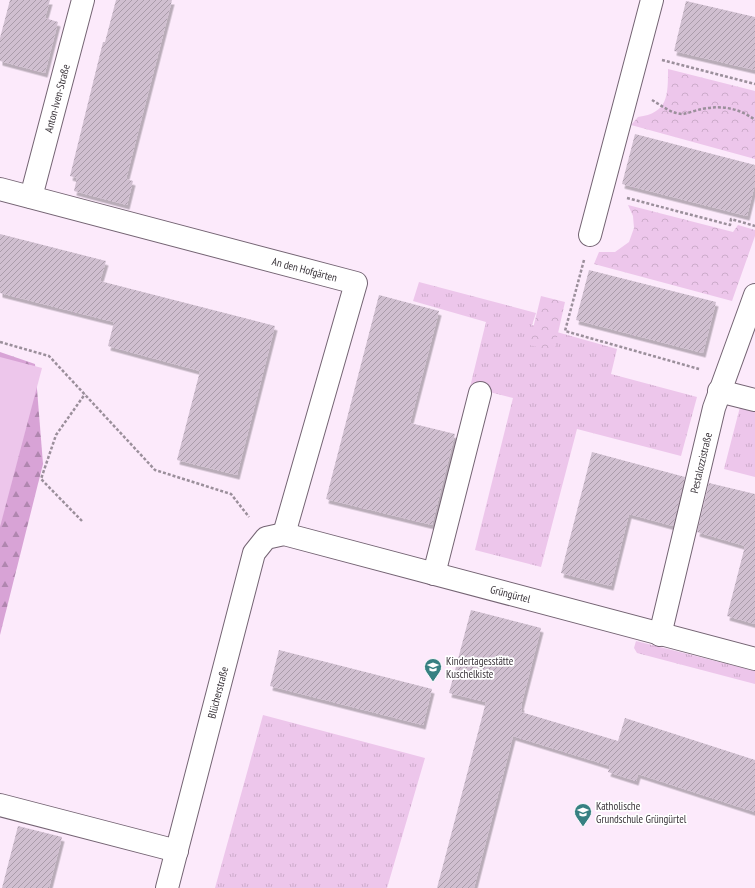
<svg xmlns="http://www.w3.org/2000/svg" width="755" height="888" font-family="'PT Sans Narrow',sans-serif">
	<defs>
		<pattern id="grass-tufts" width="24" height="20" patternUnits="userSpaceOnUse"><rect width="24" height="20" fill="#edc6eb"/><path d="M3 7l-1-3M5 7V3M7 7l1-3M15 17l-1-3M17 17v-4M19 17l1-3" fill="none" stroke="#ccabca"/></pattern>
		<pattern id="forest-firs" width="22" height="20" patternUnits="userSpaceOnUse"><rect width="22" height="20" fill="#d8a3d6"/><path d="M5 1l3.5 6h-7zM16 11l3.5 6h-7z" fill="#b086af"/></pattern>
		<pattern id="park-crowns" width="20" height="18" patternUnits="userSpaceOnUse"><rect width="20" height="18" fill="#edc6eb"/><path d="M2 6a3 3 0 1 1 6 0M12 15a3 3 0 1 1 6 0" fill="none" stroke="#ccabca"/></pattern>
		<pattern id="building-hatch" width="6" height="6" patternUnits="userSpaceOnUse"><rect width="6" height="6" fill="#d0bfd0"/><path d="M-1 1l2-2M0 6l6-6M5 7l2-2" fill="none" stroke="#aa9caa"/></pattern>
		<filter id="shadow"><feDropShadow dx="2.5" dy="4.5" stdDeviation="0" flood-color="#0004"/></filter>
	</defs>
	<rect width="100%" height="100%" fill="#fceafb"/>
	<!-- grass -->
	<path fill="url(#grass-tufts)" d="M 419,282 L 536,313 L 532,325 L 617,349 L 611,374 L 697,397 L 681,456 L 577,429 L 541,567 L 475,550 L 513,398 L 470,387 L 486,322 L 413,301 Z
		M 740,407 L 755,411 L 755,477 L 724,469 Z
		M 636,641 L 755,671 L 755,684 L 637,653 L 634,648 Z
		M 263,715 L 425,758 L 387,888 L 215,888 Z"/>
	<!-- forest -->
	<path fill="url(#forest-firs)" d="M 0,352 L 35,364 L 43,464 L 0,635 Z"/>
	<!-- park -->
	<path fill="url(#park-crowns)" d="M 668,69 L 755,91 L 755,159 L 631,125 L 638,117 C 668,113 668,96 668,69 Z
		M 628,205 L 733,232 L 738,225 L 755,230 L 755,236 L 732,301 L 594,264 L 599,252 L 615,252 L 629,242 L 634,228 L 633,216 Z
		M 541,296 L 565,302 L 554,351 L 529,345 Z"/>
	<!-- pitch -->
	<path fill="#edc6eb" d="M 0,357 L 42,368 L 0,527 Z"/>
	<!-- building -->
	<path fill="url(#building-hatch)" filter="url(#shadow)" d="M 10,0 L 50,0 L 45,18 L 58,22 L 45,73 L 0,61 L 0,38 Z
		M 116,0 L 172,0 L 126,179 L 133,181 L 127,205 L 74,191 L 77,178 L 70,176 L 103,42 L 105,42 Z
		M 686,1 L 755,17 L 755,70 L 674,51 Z
		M 635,134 L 755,165 L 755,184 L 747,216 L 622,184 Z
		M 0,234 L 106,261 L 100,281 L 275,326 L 237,475 L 177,460 L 200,371 L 108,346 L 114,322 L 0,293 Z
		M 589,270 L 716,302 L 703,353 L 576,320 Z
		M 379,295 L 439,311 L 410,423 L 455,434 L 432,525 L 326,499 Z
		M 592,452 L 685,477 L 673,526 L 629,514 L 611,586 L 561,573 Z
		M 709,483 L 755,494 L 755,624 L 727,616 L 745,546 L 697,532 Z
		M 471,610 L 541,628 L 521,706 L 522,706 L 521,712 L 618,741 L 625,718 L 755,760 L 755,812 L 638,774 L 636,781 L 608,772 L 610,766 L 513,736 L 474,888 L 437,888 L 486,702 L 449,693 Z
		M 279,650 L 432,689 L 423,725 L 270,686 Z
		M 18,826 L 62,837 L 49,888 L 2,888 Z"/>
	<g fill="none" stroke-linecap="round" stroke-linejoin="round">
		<defs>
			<g id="minor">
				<path id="s1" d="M 0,189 L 356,283 L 284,534"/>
				<path id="s2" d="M 31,197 L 83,0"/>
				<path d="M 590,235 L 652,0"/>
				<path d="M 719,391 L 755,400"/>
				<path d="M 434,574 L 480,393"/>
				<path id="s3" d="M 660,635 L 714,408 L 755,295"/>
				<path d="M 0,805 L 177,851"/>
				<path id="s4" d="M 167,888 L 254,553 L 266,538 L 284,534 L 755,659"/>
			</g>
		</defs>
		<!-- minor casing -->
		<use href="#minor" stroke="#746473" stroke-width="24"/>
		<!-- path -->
		<path stroke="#9b8f9b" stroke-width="2.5" stroke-dasharray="3 2" stroke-linecap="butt" d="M 662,60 L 755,84
			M 652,100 C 662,106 672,114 683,114 C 689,113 696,110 702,109 C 722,105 739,108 755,120
			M 627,198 L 730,225 L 731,219 L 755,226
			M 584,260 L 565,331 L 699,369
			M 0,342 L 49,356 L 155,470 L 231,494 L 249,517
			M 82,521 L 41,479 L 56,435 L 85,394"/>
		<!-- minor -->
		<use href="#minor" stroke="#fff" stroke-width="22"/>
	</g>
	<!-- icons -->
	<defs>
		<symbol id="school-pin" viewBox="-11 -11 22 30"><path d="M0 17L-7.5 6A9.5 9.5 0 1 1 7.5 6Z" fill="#378082" stroke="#fff"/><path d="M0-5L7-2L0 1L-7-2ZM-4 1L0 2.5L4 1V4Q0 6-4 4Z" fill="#fff"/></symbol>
	</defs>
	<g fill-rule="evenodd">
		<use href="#school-pin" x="423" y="657" width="20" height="27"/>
		<use href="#school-pin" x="573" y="802" width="20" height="27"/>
	</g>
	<g text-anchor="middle" stroke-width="3.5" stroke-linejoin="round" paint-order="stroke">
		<!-- street labels -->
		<g font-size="11" fill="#3a343a" stroke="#fff">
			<text dy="4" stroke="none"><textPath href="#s2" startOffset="102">Anton-Iven-Straße</textPath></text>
			<text dy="4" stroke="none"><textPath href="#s1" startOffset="315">An den Hofgärten</textPath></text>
			<text dy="4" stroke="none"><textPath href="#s3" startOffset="177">Pestalozzistraße</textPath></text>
			<text dy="4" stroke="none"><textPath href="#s4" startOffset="618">Grüngürtel</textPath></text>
			<text dy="4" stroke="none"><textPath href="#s4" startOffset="202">Blücherstraße</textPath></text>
		</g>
		<!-- poi labels -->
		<g font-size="11" fill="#3a343a" stroke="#fff" text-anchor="start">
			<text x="446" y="665">Kindertagesstätte<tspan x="446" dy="13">Kuschelkiste</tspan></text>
			<text x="596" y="810">Katholische<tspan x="596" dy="13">Grundschule Grüngürtel</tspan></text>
		</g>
	</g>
</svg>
